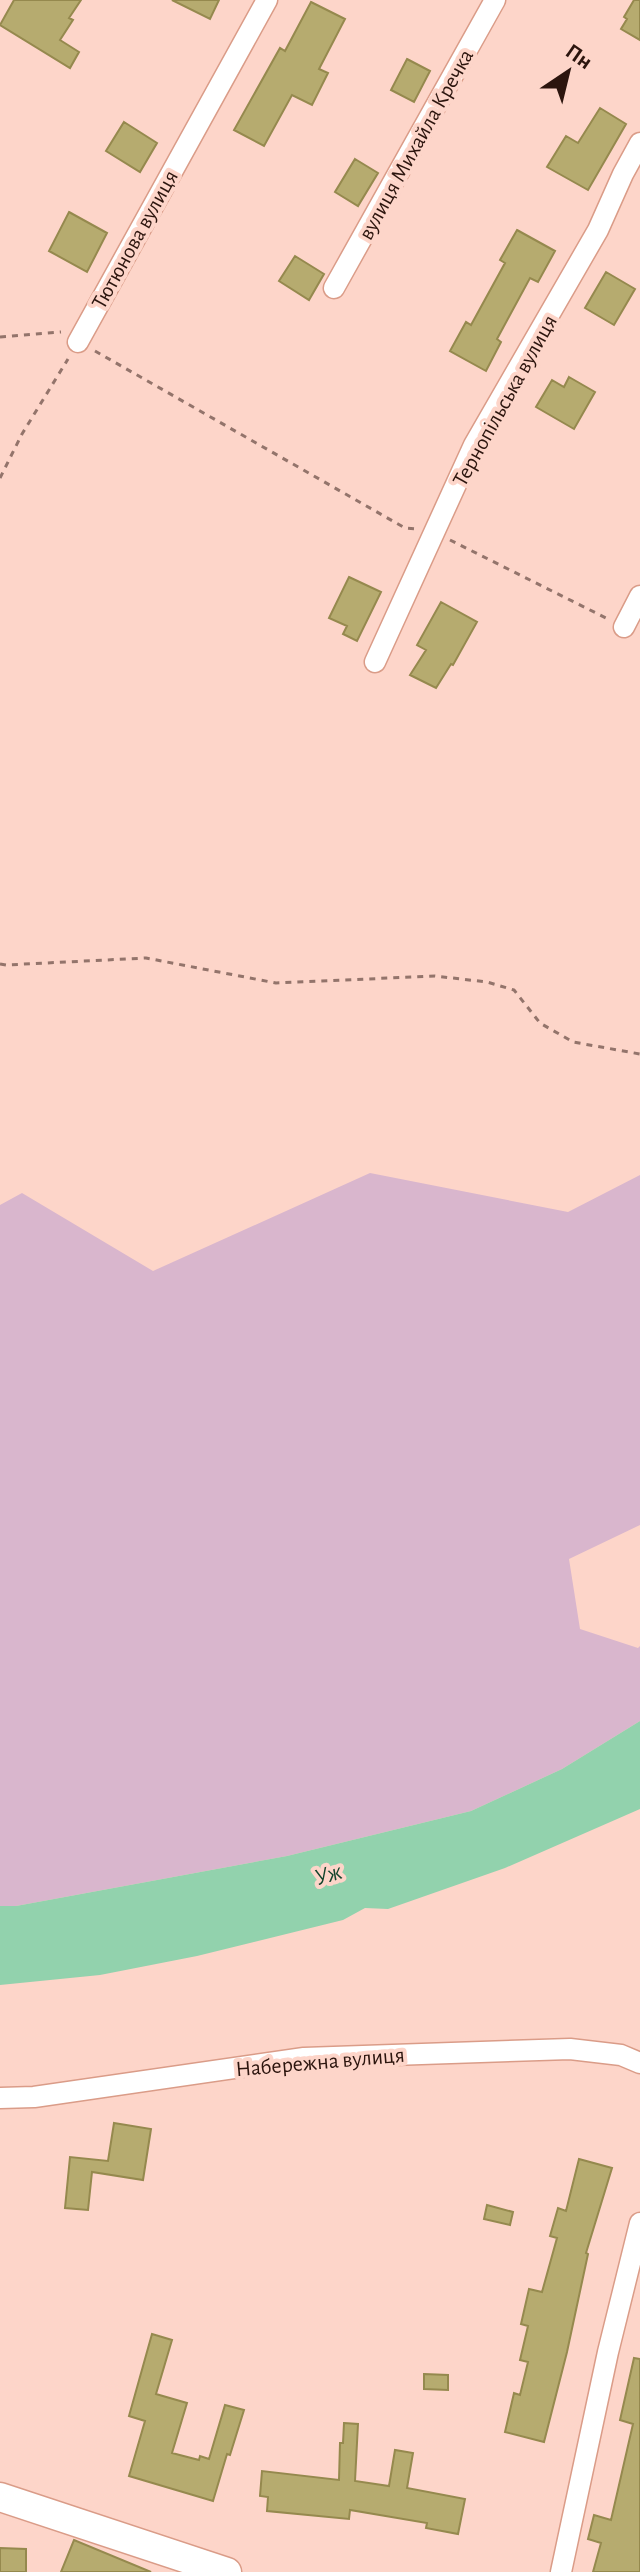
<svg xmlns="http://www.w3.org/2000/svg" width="640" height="2572" font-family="'Alegreya Sans',sans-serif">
	<rect width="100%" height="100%" fill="#fdd5c9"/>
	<!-- green -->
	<path fill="#d9b6cd" d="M 370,1173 L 568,1212 L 640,1175 L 640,1525 L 569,1559 L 580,1629 L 638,1648 L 640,1646 L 640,1721 L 562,1769 L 471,1811 L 287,1856 L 16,1906 L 0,1906 L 0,1205 L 22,1193 L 153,1271 Z"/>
	<!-- water -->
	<path fill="#92d2ad" d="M 640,1721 L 640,1809 L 505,1868 L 388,1909 L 365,1908 L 343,1920 L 197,1956 L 100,1975 L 0,1985 L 0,1906 L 16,1906 L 287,1856 L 471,1811 L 562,1769 Z"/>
	<!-- building -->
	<path fill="#b6ab6f" stroke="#95894e" stroke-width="2" d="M 14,0 L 81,0 L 69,18 L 73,20 L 60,40 L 79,52 L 70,68 L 0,25 Z
		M 172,0 L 219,0 L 210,19 Z
		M 634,0 L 640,0 L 640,40 L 621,29 L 627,19 L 624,17 Z
		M 311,2 L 345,19 L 319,69 L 328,73 L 312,105 L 292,95 L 264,146 L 234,130 L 280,48 L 285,51 Z
		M 407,59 L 430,71 L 414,102 L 391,90 Z
		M 600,108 L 626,124 L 588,190 L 547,167 L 566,136 L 578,143 Z
		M 124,122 L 157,143 L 140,172 L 106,151 Z
		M 355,159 L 378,173 L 358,206 L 335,192 Z
		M 69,212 L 107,233 L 87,272 L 49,251 Z
		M 517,230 L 555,251 L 538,282 L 530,278 L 497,339 L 501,342 L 486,371 L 450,351 L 466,322 L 471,325 L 505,263 L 500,260 Z
		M 295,256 L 324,274 L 309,300 L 279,281 Z
		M 606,272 L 635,289 L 614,325 L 585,308 Z
		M 569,377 L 595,392 L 574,429 L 536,407 L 552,380 L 564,387 Z
		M 349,577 L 381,592 L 357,641 L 343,634 L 347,626 L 329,618 Z
		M 441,602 L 477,622 L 453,665 L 451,664 L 436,688 L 410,675 L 426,650 L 417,645 Z
		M 114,2123 L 151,2129 L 143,2180 L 92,2172 L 88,2210 L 65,2208 L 70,2157 L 108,2161 Z
		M 579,2159 L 612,2168 L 586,2253 L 588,2254 L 567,2352 L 544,2442 L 505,2432 L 514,2393 L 520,2395 L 528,2362 L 520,2360 L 528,2326 L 521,2324 L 529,2289 L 542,2292 L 557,2238 L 550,2236 L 558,2208 L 566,2211 Z
		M 487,2205 L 513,2212 L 510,2225 L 484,2219 Z
		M 152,2334 L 172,2340 L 156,2394 L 187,2403 L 172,2453 L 199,2460 L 200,2456 L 209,2459 L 225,2405 L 244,2410 L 230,2455 L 227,2454 L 213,2501 L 129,2476 L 145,2421 L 129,2416 Z
		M 634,2358 L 640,2359 L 640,2572 L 593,2572 L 601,2543 L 588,2539 L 594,2515 L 611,2520 L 633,2424 L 620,2420 Z
		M 424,2374 L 448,2375 L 448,2390 L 424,2389 Z
		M 344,2423 L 358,2424 L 355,2481 L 389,2486 L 395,2450 L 413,2453 L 407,2488 L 465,2499 L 458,2534 L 426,2528 L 427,2523 L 350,2510 L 349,2519 L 267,2511 L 268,2497 L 260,2496 L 262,2471 L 339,2480 L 340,2443 L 343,2443 Z
		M 74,2540 L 151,2572 L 61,2572 Z
		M 0,2548 L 26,2549 L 26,2572 L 0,2572 Z"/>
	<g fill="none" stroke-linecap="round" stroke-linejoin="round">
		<defs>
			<path id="street" d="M 334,288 L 495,0
				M 78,342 L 267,0
				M 624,627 L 640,596
				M 375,662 L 474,445 L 598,230 L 623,174 L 640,143
				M 0,2098 L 34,2097 L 304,2058 L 570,2049 L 621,2055 L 640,2063
				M 561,2572 L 608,2352 L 640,2223"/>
			<path id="secondary" d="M 0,2497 L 227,2572"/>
		</defs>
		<!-- street casing -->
		<use href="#street" stroke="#da9c88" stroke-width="23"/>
		<!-- secondary casing -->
		<use href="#secondary" stroke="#da9c88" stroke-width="31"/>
		<!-- path -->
		<path stroke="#93746b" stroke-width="3" stroke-dasharray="6 6" stroke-linecap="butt" d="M 0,337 L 61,332
			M 95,351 L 405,528 L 417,529
			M 0,478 L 22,434 L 68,359
			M 450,540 L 608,619
			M 0,964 L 6,965 L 146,958 L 276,983 L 435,976 L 487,982 L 514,990 L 540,1023 L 573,1042 L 640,1054"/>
		<!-- street -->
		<use href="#street" stroke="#fff" stroke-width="20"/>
		<!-- secondary -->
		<use href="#secondary" stroke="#fff" stroke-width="28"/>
	</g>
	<g text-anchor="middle" stroke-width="8" stroke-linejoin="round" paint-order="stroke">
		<!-- street labels -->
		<g font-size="22" fill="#2c150e" stroke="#fdd5c9">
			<text transform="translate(415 144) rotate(-61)" y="8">вулиця Михайла Кречка</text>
			<text transform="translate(134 239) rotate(-61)" y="8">Тютюнова вулиця</text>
			<text transform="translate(504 400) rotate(-61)" y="8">Тернопільська вулиця</text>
			<text transform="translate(320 2061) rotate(-5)" y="8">Набережна вулиця</text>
		</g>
		<!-- water labels -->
		<g font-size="24" font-style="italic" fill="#12442c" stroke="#fdd5c9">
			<text transform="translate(328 1874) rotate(-17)" y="8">Уж</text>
		</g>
	</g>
	<!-- north arrow -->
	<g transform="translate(568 72) rotate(35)" stroke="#fdd5c9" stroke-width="6" paint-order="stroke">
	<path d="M0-6L14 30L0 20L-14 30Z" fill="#2c150e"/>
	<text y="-12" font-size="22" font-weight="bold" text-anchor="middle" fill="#2c150e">Пн</text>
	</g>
</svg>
